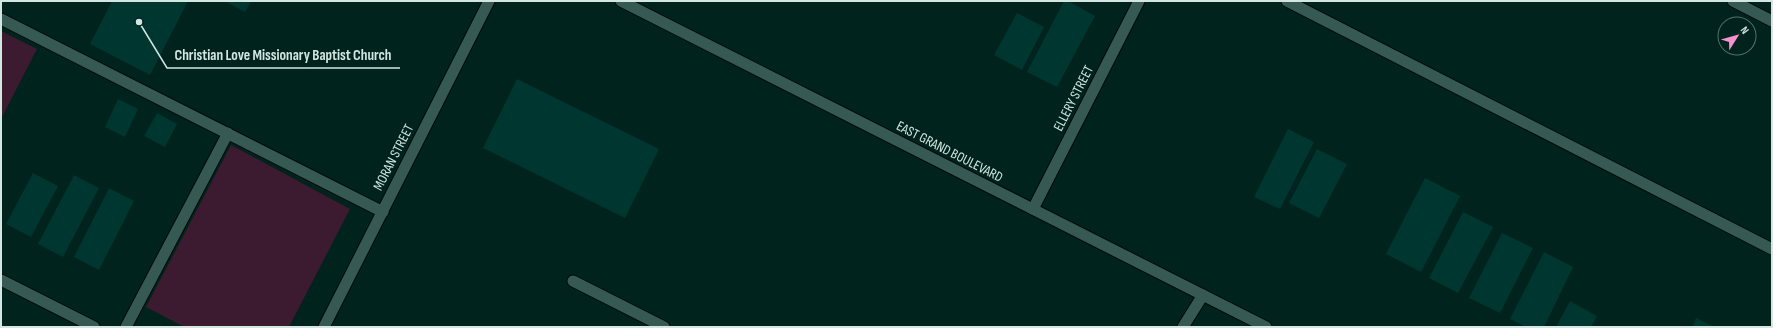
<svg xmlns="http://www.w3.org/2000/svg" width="1773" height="328" font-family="'Sofia Sans Condensed',sans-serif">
	<rect width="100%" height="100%" fill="#00231e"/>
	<!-- green -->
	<path fill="#3c1a2f" d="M 1,31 L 37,49 L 1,119 Z
		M 231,145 L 350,209 L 289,327 L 184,327 L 146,307 Z"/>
	<!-- building -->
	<path fill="#003630" d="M 112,1 L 188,1 L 150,75 L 90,44 Z
		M 224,1 L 251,1 L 245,12 Z
		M 1064,1 L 1068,1 L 1095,16 L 1057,87 L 1027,72 Z
		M 1017,13 L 1044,27 L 1022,70 L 994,55 Z
		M 517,79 L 659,149 L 625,218 L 483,148 Z
		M 118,99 L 138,109 L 125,137 L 105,127 Z
		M 157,113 L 177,124 L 165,147 L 144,136 Z
		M 1288,129 L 1314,142 L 1280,209 L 1254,197 Z
		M 1317,149 L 1347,164 L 1319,218 L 1289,203 Z
		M 33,173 L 58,186 L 31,237 L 6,224 Z
		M 74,175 L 99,188 L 63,257 L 38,244 Z
		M 1425,178 L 1460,196 L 1421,272 L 1386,254 Z
		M 109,188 L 134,201 L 99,270 L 74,257 Z
		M 1463,212 L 1493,227 L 1458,293 L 1429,278 Z
		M 1502,233 L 1533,248 L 1500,313 L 1469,298 Z
		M 1544,252 L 1573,267 L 1544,327 L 1526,327 L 1510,319 Z
		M 1570,301 L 1597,316 L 1591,327 L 1556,327 Z
		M 1696,318 L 1715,327 L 1692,327 Z"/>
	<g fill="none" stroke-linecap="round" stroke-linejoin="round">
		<defs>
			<path id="service" d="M 1287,1 L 1772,249
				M 1,19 L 383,212
				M 573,281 L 664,327
				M 126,327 L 228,133
				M 1183,327 L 1203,295"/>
			<path id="minor" d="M 1733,1 L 1772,21
				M 1033,209 L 1139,1
				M 1,280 L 94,327
				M 324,327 L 489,1"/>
			<path id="secondary" d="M 621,1 L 1266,327"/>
		</defs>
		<!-- service casing -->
		<use href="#service" stroke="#000b08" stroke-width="13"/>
		<!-- minor casing -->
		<use href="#minor" stroke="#000b08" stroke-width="13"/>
		<!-- secondary casing -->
		<use href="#secondary" stroke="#000b08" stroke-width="13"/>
		<!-- service -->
		<use href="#service" stroke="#365953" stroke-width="11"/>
		<!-- minor -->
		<use href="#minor" stroke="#365953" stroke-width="11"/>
		<!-- secondary -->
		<use href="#secondary" stroke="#365953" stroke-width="11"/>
	</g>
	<g text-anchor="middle" stroke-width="3" stroke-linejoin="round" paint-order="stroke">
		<!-- street labels -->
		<g font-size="14" fill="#d3e6e2" stroke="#00231e">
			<text transform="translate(1073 98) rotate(-63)" y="5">ELLERY STREET</text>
			<text transform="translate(950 151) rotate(27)" y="5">EAST GRAND BOULEVARD</text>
			<text transform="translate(393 157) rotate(-63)" y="5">MORAN STREET</text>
		</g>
	</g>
	<!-- callouts -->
	<path fill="none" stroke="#d3e6e2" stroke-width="1.5" d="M139 22L167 68H400"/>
	<circle fill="#d3e6e2" stroke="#00231e" stroke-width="1.5" cx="139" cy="22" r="4"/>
	<g font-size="15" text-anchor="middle" font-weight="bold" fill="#d3e6e2" stroke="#00231e" stroke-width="3" stroke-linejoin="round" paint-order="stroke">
		<text x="283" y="60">Christian Love Missionary Baptist Church</text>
	</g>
	<!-- border -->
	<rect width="1773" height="328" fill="none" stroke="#d3e6e2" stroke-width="4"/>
	<!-- north arrow -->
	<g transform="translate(1737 36) rotate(53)"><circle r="19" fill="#00231e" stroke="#54716c"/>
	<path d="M0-3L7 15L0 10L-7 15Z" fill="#f690cf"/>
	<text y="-6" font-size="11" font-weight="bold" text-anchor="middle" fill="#d3e6e2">N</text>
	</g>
</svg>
